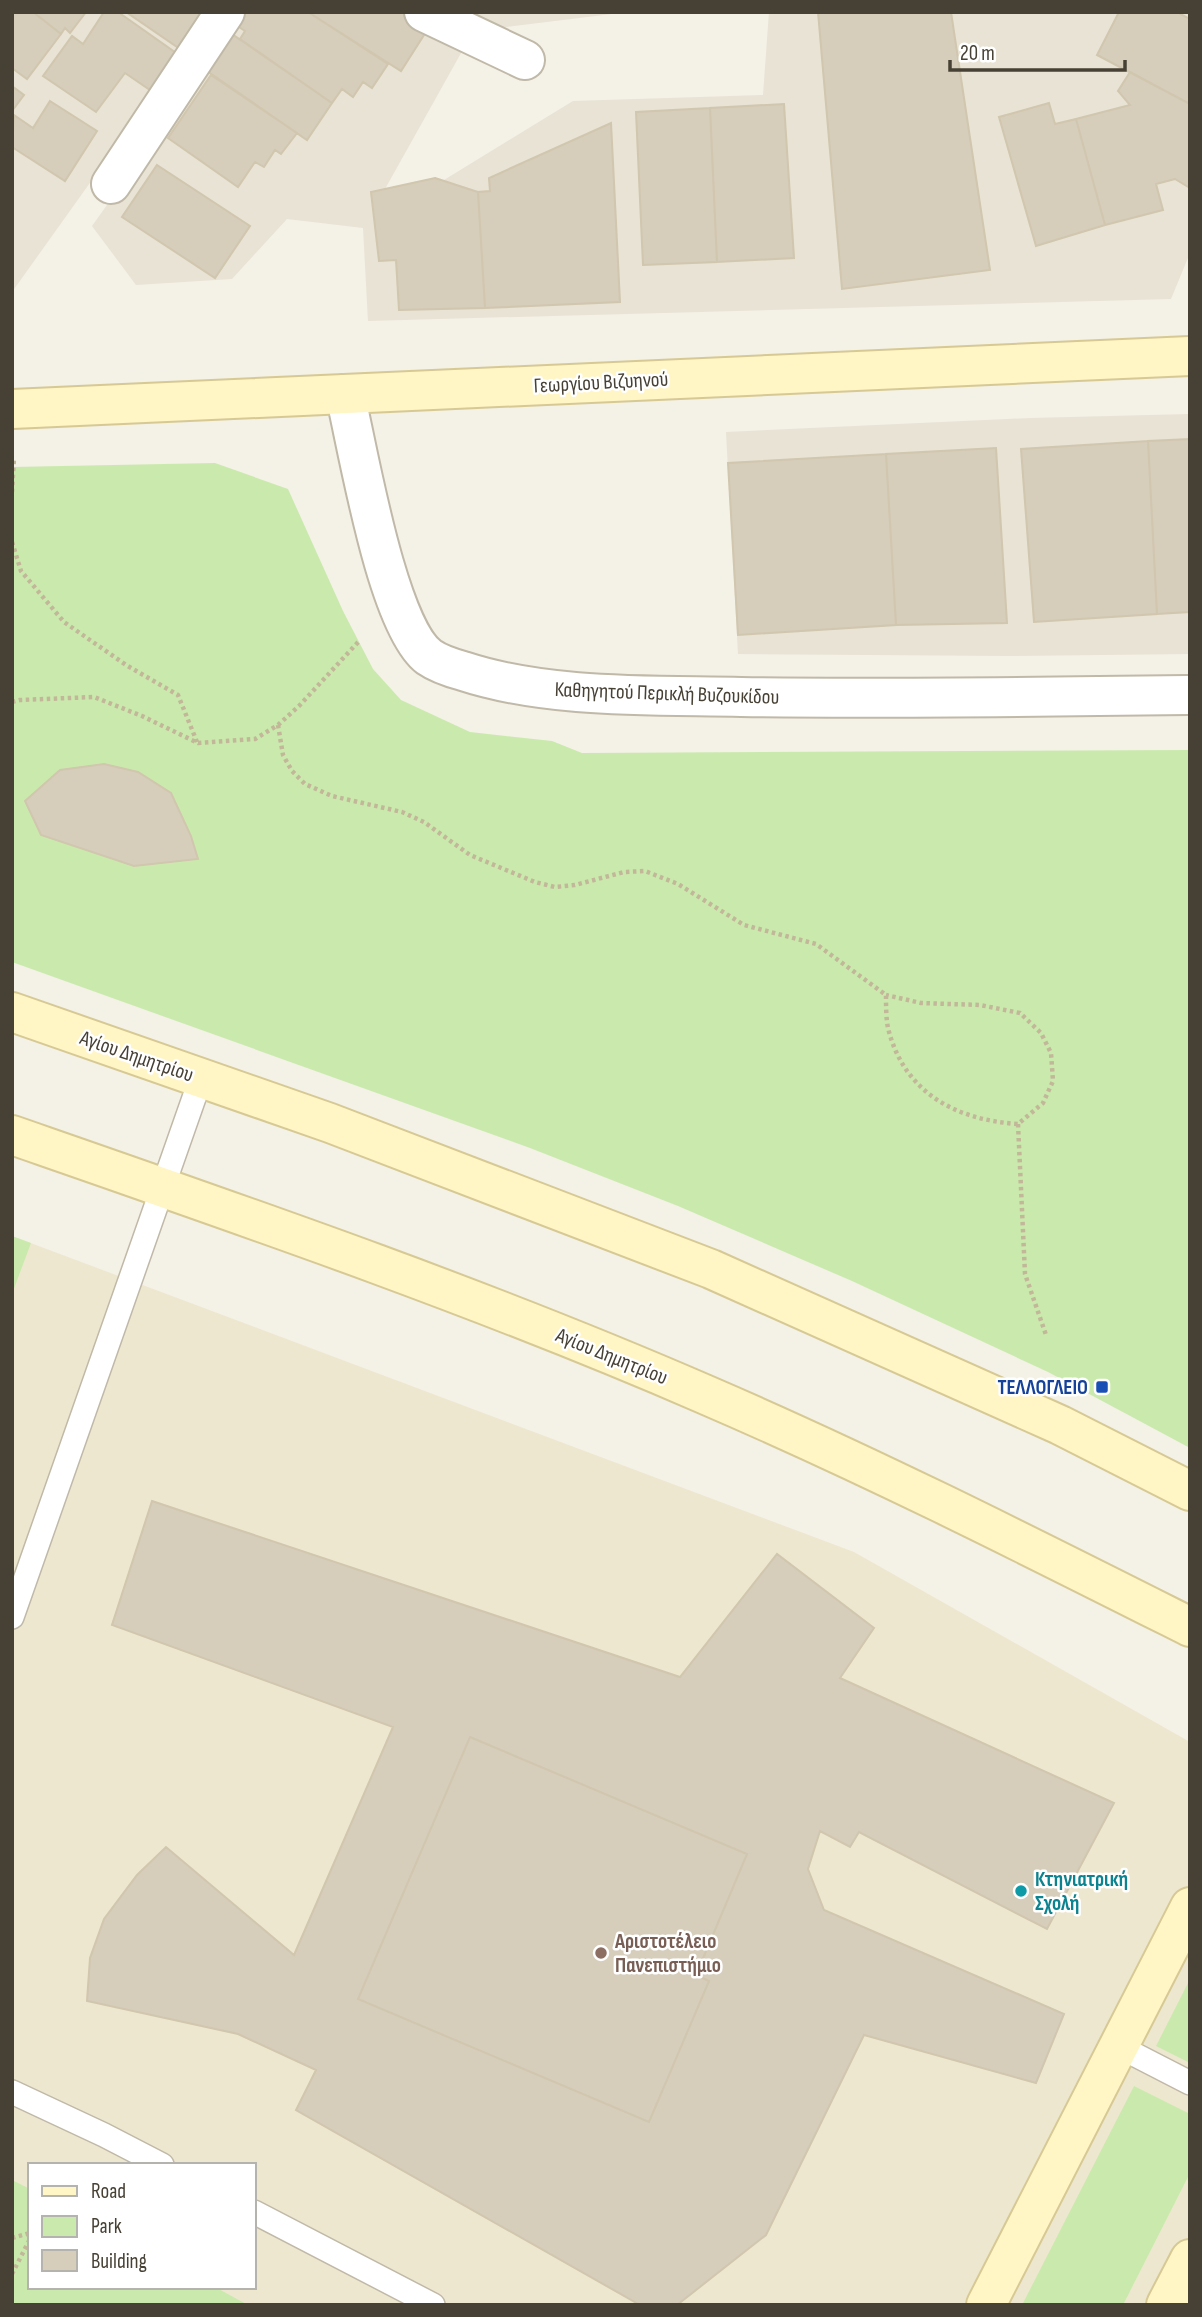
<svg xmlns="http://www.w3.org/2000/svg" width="1202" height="2317" font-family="'Sofia Sans Condensed',sans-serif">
	<rect width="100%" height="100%" fill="#f4f1e6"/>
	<!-- residential -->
	<path fill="#e8e3d4" d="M 12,12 L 212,12 L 12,292 Z
		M 245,12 L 415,12 L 465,46 L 385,189 L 444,180 L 573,101 L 763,95 L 769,12 L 1187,12 L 1190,13 L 1190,253 L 1171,299 L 368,321 L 363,228 L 287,219 L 232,279 L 136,285 L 92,226 Z
		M 448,12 L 628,12 L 490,29 Z
		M 1190,414 L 1190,654 L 1007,656 L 738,654 L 726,432 L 1031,418 Z"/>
	<!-- education -->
	<path fill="#eee7cf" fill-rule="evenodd" d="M 12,1236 L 854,1552 L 1190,1742 L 1190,2305 L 12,2305 ZM 30,2165 L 254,2165 L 254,2287 L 30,2287 Z"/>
	<!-- green -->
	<path fill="#caeaad" d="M 215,463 L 288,489 L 343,611 L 373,669 L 401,700 L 470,732 L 552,741 L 582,753 L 1190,750 L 1190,1448 L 1048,1372 L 852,1281 L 678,1206 L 530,1148 L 12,962 L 12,467 Z
		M 12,1236 L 31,1243 L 12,1294 Z
		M 1190,1979 L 1190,2063 L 1156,2046 Z
		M 1134,2086 L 1190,2114 L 1190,2173 L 1123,2305 L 1022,2305 Z
		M 12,2180 L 30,2189 L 30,2287 L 215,2287 L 248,2305 L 12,2305 Z"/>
	<!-- building -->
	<path fill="#d6cdbb" stroke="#d1c6ae" stroke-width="2" fill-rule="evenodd" d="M 12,12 L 33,12 L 61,34 L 27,79 L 12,68 Z
		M 33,12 L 86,12 L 70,33 L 65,28 L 61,34 Z
		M 104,12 L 118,12 L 179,55 L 153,92 L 125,73 L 96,112 L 43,76 L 72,36 L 83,44 Z
		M 126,12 L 211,12 L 183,51 Z
		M 240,12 L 308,12 L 388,64 L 372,88 L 363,82 L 353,97 L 342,89 L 332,103 L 240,39 L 245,31 L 233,23 Z
		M 308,12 L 413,12 L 431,24 L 401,71 Z
		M 818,12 L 951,12 L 990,270 L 842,289 Z
		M 1119,12 L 1177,12 L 1190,19 L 1190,104 L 1097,55 Z
		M 232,34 L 332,103 L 307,140 L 207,71 Z
		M 1130,72 L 1190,104 L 1190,188 L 1175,179 L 1156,184 L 1163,210 L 1105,225 L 1076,119 L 1130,105 L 1118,91 Z
		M 211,75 L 297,133 L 281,154 L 275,150 L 264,167 L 255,162 L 238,187 L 168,138 Z
		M 12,86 L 24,95 L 12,111 Z
		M 50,101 L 97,131 L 65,181 L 12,147 L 14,115 L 33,128 Z
		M 1049,103 L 1055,124 L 1076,119 L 1105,225 L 1036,246 L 999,117 Z
		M 784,104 L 794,258 L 717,262 L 710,108 Z
		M 710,108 L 717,262 L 643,265 L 636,112 Z
		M 611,123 L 620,302 L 485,308 L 478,192 L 490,191 L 489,178 Z
		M 157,165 L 250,226 L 215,278 L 122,217 Z
		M 435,178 L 478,192 L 485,308 L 399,310 L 396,260 L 379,261 L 371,192 Z
		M 1190,439 L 1190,612 L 1157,614 L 1148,441 Z
		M 1148,441 L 1157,614 L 1034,622 L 1021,449 Z
		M 996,448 L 1007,623 L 896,625 L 886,454 Z
		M 886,454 L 896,625 L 738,635 L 728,463 Z
		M 104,764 L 138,772 L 171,793 L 191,836 L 198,859 L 134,866 L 41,835 L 25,801 L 60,770 Z
		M 152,1501 L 680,1677 L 777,1554 L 874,1628 L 840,1678 L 1114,1803 L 1047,1929 L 859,1832 L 850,1847 L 820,1831 L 808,1869 L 824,1910 L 1064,2014 L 1036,2083 L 864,2035 L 766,2235 L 677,2305 L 640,2305 L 296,2110 L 316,2070 L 238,2034 L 87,2001 L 90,1958 L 104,1919 L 137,1875 L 166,1847 L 294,1955 L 393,1727 L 112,1625 ZM 470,1737 L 747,1854 L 696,1975 L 709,1981 L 649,2122 L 358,1999 Z
		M 470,1737 L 747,1854 L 696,1975 L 709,1981 L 649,2122 L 358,1999 Z"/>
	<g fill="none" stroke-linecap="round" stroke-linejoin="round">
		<defs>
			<path id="lane" d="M 12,1617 L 201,1078
				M 1118,2046 L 1190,2083
				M 12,2092 L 104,2135 L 162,2165
				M 254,2212 L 433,2305"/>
			<path id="street" d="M 424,12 L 525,60
				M 111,184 L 225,12
				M 345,394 C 358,449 387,626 429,657 C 439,664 452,668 463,671 C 548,699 652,695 741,697 C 891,699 1040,697 1190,695"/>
			<path id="secondary" d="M 12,409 L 1190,356
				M 12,1012 L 330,1123 L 711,1269 L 1060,1425 L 1190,1491
				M 12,1135 C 245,1216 478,1296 704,1394 C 869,1465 1029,1546 1190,1627
				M 986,2305 L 1190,1907
				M 1166,2305 L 1190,2259"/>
		</defs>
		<!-- lane casing -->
		<use href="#lane" stroke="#c0b9a8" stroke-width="26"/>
		<!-- street casing -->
		<use href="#street" stroke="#c0b9a8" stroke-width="42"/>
		<!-- secondary casing -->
		<use href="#secondary" stroke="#d6c994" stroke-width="42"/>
		<!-- path -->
		<path stroke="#c2b799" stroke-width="4.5" stroke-dasharray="3.5 3.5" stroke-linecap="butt" d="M 12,492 L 14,458
			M 12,542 L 21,571 L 64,622 L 126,665 L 178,695 L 197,742
			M 12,702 L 20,700 L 94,697 L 142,716 L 198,743 L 255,739 L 278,725 L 299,706 L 360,640
			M 278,725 L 283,755 L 292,771 L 305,784 L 332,796 L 402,812 L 424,822 L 470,855 L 535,882 L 555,887 L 575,885 L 624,872 L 645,871 L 678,884 L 744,925 L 816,944 L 886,995 C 886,1006 886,1018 888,1028 C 904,1093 956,1120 1018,1124 L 1043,1103 L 1053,1081 L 1051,1053 L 1041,1033 L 1020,1013 L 980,1005 L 921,1003 L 886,995
			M 1018,1124 L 1025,1274 L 1046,1335
			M 12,2238 L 30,2233
			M 12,2274 L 30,2239"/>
		<!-- lane -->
		<use href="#lane" stroke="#fff" stroke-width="23"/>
		<!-- street -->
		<use href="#street" stroke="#fff" stroke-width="38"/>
		<!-- secondary -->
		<use href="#secondary" stroke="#fff5c5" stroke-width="38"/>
	</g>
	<!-- markers -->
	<rect fill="#1a4fb4" stroke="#fff" stroke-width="2.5" x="1095" y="1380" width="14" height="14" rx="3.5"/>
	<circle fill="#0f9aa8" stroke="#fff" stroke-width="2.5" cx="1021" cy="1891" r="7"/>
	<circle fill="#8d6e63" stroke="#fff" stroke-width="2.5" cx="601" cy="1953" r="7"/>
	<g text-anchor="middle" stroke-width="5" stroke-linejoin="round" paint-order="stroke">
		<!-- street labels -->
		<g font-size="21" fill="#474135" stroke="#fff">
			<text transform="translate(601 382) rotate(-3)" y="7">Γεωργίου Βιζυηνού</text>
			<text transform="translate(667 693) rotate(2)" y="7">Καθηγητού Περικλή Βυζουκίδου</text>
			<text transform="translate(137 1056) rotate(19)" y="7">Αγίου Δημητρίου</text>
			<text transform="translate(612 1356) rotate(22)" y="7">Αγίου Δημητρίου</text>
		</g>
		<!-- transit labels -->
		<g font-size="21" font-weight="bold" fill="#164399" stroke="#fff" text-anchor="end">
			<text x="1088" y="1394">ΤΕΛΛΟΓΛΕΙΟ</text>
		</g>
		<!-- culture labels -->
		<g font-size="21" font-weight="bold" fill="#0d838f" stroke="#fff" text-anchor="start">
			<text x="1035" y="1886">Κτηνιατρική<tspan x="1035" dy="24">Σχολή</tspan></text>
		</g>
		<!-- education labels -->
		<g font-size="21" font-weight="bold" fill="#785e54" stroke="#fff" text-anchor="start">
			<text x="615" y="1948">Αριστοτέλειο<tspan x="615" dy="24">Πανεπιστήμιο</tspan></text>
		</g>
	</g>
	<!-- border -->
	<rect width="1202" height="2317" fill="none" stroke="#474135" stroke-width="28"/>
	<!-- legend -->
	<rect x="28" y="2163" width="228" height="126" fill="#ffffff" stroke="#b5b3ae" stroke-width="2"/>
	<rect x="42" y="2186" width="35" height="10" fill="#fff5c5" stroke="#b5b3ae" stroke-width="2"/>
	<text x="91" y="2198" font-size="21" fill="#474135">Road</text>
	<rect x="42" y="2216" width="35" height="21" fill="#caeaad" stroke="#b5b3ae" stroke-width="2"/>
	<text x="91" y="2233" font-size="21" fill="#474135">Park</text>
	<rect x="42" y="2250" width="35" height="21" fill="#d6cdbb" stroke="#b5b3ae" stroke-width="2"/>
	<text x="91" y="2268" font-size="21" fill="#474135">Building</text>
	<!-- scale -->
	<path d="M950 60v10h175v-10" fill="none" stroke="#474135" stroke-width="3.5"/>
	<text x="960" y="60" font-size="21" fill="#474135" stroke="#ffffff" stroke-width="5" paint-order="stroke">20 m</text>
</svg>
